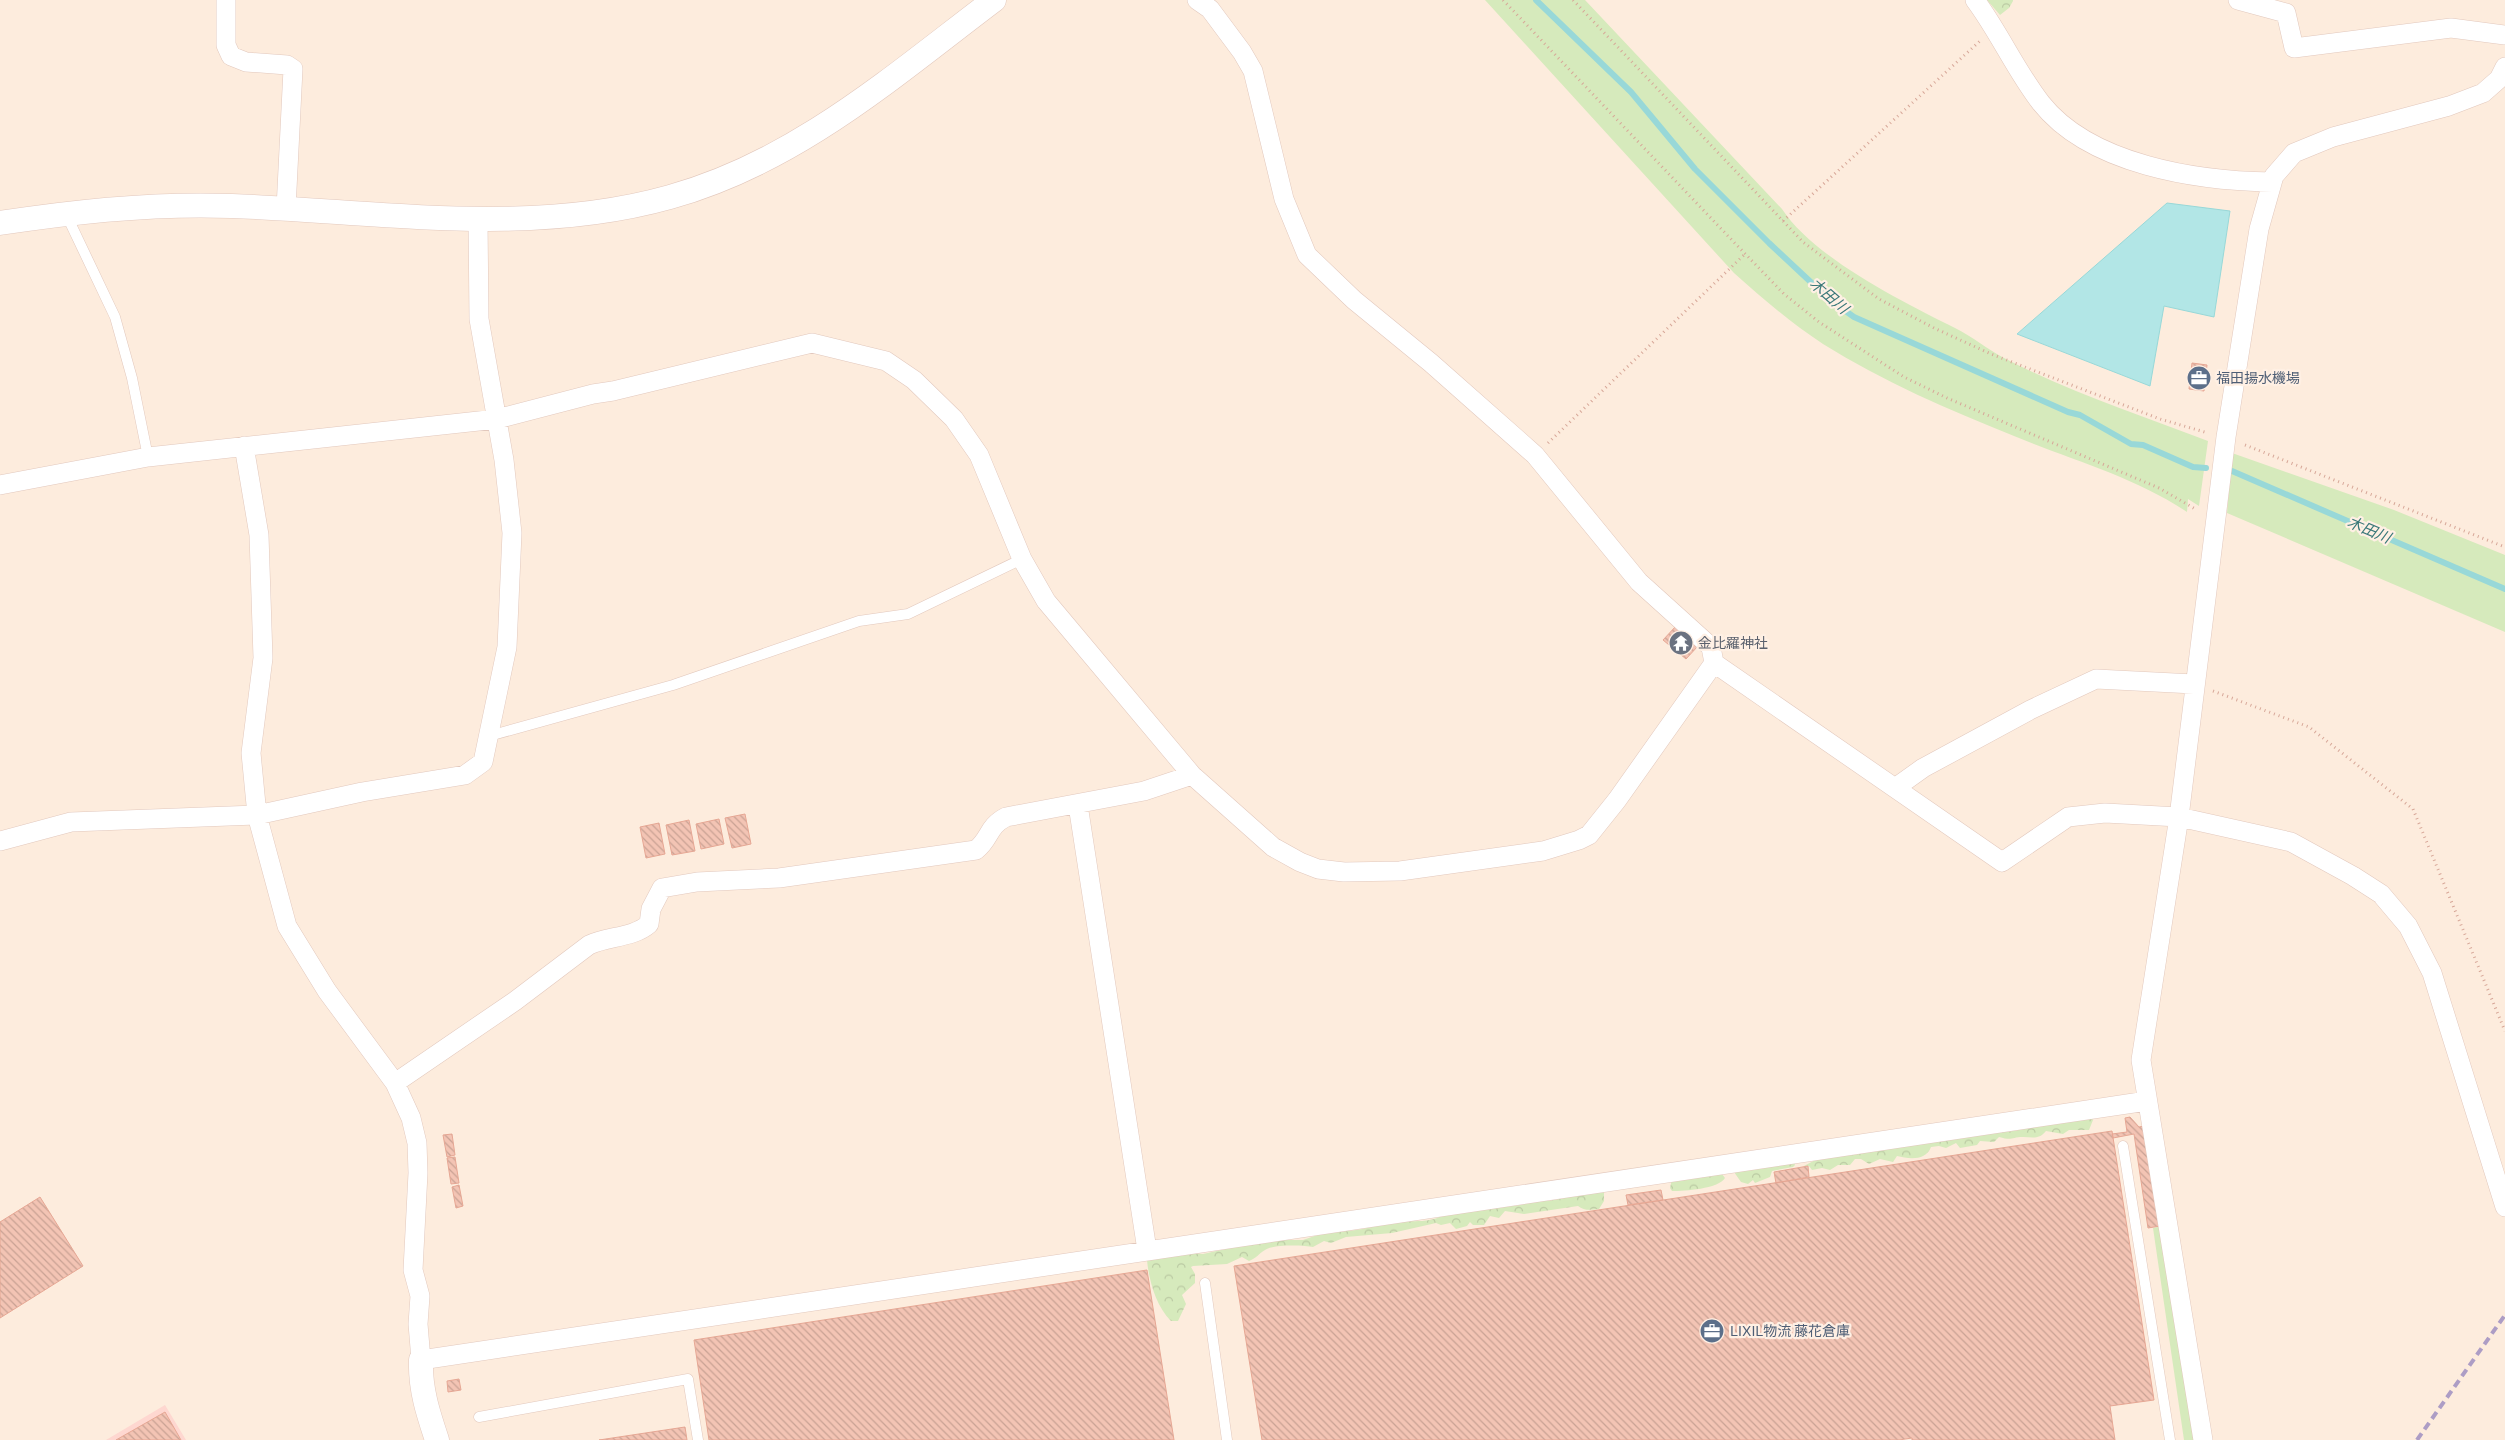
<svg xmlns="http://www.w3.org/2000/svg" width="2505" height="1440" font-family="Commissioner,'Noto Sans JP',sans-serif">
	<defs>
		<pattern id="forest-crowns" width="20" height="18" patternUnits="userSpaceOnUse" patternTransform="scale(1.25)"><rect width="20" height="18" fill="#d6eabc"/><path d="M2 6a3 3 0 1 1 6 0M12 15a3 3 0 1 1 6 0" fill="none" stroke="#bbcaa3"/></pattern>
		<pattern id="building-back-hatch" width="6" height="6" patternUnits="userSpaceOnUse" patternTransform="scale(1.25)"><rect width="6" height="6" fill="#f3c4b4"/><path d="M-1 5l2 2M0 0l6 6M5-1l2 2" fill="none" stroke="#c9a294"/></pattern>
	</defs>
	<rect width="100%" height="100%" fill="#fdecdd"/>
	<!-- commercial -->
	<path fill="#fed7d0" d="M 165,1405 L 186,1440 L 106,1440 Z"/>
	<!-- green -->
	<path fill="#d6eabc" d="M 1485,0 L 1585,0 L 1782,209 C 1814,258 1903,302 1955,328 C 1973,337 1987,349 2004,358 C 2069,392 2140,415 2208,441 L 2199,506 L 2188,499 L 2187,512 C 2135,477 2072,460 2014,436 C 1949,410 1882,381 1823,344 C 1791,323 1762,298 1734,273 Z
		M 2232,453 L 2394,510 L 2505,555 L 2505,632 L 2227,513 Z
		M 2162,1226 L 2195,1440 L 2184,1440 L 2153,1228 Z"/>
	<!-- forest -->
	<path fill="url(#forest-crowns)" d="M 1987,0 L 2013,0 L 2013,1 L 2009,8 L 2000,15 Z
		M 2090,1116 L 2093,1120 L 2089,1130 L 2069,1130 L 2063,1134 L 2046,1131 C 2039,1140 2032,1137 2023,1137 C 2011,1137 2013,1141 1999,1137 L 1994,1142 L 1980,1141 L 1977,1145 L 1960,1148 L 1956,1143 L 1946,1148 L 1939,1146 L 1931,1147 C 1926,1161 1909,1159 1897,1156 L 1893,1162 L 1880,1159 L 1869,1164 L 1861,1159 L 1855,1159 L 1850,1165 L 1838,1165 L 1830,1170 L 1822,1168 L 1812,1170 L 1809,1166 L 1804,1166 L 1819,1158 L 1991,1130 C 2002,1133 2023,1132 2032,1124 Z
		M 1794,1162 L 1795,1165 L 1793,1167 L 1772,1171 L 1770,1177 L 1755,1183 L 1753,1180 L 1748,1184 L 1741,1182 L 1734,1172 C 1755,1167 1773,1165 1794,1162 Z
		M 1722,1174 L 1725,1178 C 1718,1189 1685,1191 1672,1191 L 1670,1188 L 1672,1179 Z
		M 1604,1191 L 1604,1201 L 1599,1209 C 1591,1210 1584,1211 1578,1206 L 1524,1214 L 1505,1211 L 1499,1218 L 1490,1216 L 1484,1225 L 1473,1225 L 1470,1222 L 1467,1226 L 1456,1229 L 1450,1223 L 1441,1225 L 1436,1223 L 1392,1233 L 1346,1237 L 1331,1243 L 1324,1241 L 1313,1247 C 1304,1245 1273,1244 1265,1250 C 1258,1254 1257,1258 1249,1261 L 1242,1257 L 1227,1264 L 1193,1266 L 1191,1267 L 1195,1274 L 1195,1283 L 1182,1295 L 1186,1304 L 1178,1321 L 1171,1321 C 1156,1306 1149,1281 1147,1260 L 1182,1252 L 1203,1254 L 1266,1240 L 1303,1240 L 1329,1231 C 1335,1234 1379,1228 1383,1222 C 1402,1218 1425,1226 1443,1215 L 1520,1205 L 1531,1201 L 1547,1201 Z"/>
	<!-- water -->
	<path fill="#b2e6e6" stroke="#98d8d8" d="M 2167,203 L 2230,211 L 2214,317 L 2164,306 L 2150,386 L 2017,334 Z"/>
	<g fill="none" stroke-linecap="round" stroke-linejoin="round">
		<!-- stream -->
		<path stroke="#98d8d8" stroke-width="6" d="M 1536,0 L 1631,92 L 1695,169 L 1769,243 L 1830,300 L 1854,317 L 2068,412 L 2080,415 L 2131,444 L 2143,445 L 2193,467 L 2206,468
			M 2232,471 L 2505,589"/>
	</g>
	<!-- building -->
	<path fill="url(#building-back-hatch)" stroke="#e6a794" d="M 2192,363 L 2207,365 L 2204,391 L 2189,389 Z
		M 1676,626 L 1698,646 L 1686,659 L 1663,640 Z
		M 745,814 L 751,844 L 732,848 L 725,818 Z
		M 719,819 L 724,844 L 701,849 L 696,824 Z
		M 689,820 L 695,851 L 672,855 L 666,825 Z
		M 659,823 L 665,854 L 646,858 L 640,827 Z
		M 2130,1117 L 2139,1127 L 2144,1126 L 2160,1226 L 2148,1228 L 2134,1134 L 2113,1138 L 2112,1134 L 2127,1132 L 2125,1118 Z
		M 2112,1131 L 2154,1400 L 2110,1406 L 2115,1440 L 1912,1440 L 1912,1438 L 1899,1440 L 1262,1440 L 1234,1266 Z
		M 452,1134 L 455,1155 L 447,1157 L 443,1135 Z
		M 455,1157 L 459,1183 L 451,1184 L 447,1158 Z
		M 1808,1166 L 1809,1177 L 1776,1183 L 1774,1172 Z
		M 459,1185 L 463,1206 L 456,1208 L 452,1187 Z
		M 1661,1190 L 1663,1200 L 1628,1205 L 1626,1195 Z
		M 40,1197 L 83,1266 L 0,1318 L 0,1222 Z
		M 1147,1270 L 1174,1440 L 709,1440 L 694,1340 Z
		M 459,1379 L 461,1390 L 448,1392 L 447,1381 Z
		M 165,1412 L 181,1440 L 116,1440 Z
		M 685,1427 L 687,1440 L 599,1440 Z"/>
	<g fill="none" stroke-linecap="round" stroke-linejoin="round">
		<defs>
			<path id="service" d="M 66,214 L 115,317 L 132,378 L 148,457
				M 489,736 L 673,685 L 859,621 L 908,614 L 1022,559
				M 2123,1146 L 2170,1440
				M 1205,1283 L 1227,1440
				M 479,1417 L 688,1379 L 698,1440"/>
			<path id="minor" d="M 226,0 L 226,45 L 231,56 L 246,62 L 287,65 L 293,69 L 286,209
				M 1975,0 C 1999,32 2016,71 2041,103 C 2090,165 2197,181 2272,182
				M 2238,0 L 2286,13 L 2294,48 L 2451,28 L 2505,35
				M 244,446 L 259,535 L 263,658 L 251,753 L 257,815 L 287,926 L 327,991 L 395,1083 L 411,1118 L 417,1143 L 418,1173 L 413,1270 L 420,1296 L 418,1324 L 421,1360 L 2147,1101
				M 0,485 L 148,457 L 497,419 L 593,394 L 613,391 L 812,343 L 886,361 L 914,380 L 954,419 L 979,455 L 1022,559 L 1046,601 L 1192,775 L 1273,847 L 1300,862 L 1318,869 L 1344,872 L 1400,871 L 1543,851 L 1579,840 L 1589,835 L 1617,800 L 1714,663 L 1711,647 L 1639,582 L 1535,455 L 1431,363 L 1354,300 L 1307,255 L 1284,199 L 1253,71 L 1242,52 L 1210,9 L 1197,0
				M 1714,663 L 2002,862 L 2068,817 L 2105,813 L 2179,817 L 2291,842 L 2353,876 L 2381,894 L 2408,926 L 2432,973 L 2505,1207
				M 1895,788 L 1923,768 L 2030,710 L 2096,679 L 2194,684
				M 1078,805 L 1147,1250
				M 0,841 L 71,822 L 257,815 L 362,792 L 465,775 L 483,762 L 507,647 L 512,533 L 504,460 L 479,319 L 478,219
				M 395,1083 L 515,1001 L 589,945 C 607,936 633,938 649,924 L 651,909 L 662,888 L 697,882 L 779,878 L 976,850 C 991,838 987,827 1006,817 L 1144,791 L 1192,775
				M 2203,1440 L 2141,1060 L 2179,817 L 2226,437 L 2259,229 L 2274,176 L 2294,153 L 2333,137 L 2449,106 L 2483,93 L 2499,79 L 2505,67"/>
			<path id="tertiary" d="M 0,223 C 77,211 155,203 232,206 C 377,211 528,237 670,197 C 796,162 892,77 994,0
				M 421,1360 C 420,1389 428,1413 437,1440"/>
		</defs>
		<!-- service casing -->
		<use href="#service" stroke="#e2c8bd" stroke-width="11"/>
		<!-- minor casing -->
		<use href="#minor" stroke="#e2c8bd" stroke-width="20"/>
		<!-- tertiary casing -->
		<use href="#tertiary" stroke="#e2c8bd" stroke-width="25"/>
		<!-- path -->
		<path stroke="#d7a798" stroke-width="3" stroke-dasharray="1 4" stroke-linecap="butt" d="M 1503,0 L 1728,236 L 1784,294 L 1819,322 L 1904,377 L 1947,398 L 2159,488 L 2197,510
			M 1573,0 L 1803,242 L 1879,299 L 1934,328 L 1991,354 L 2160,419 L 2208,433
			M 1783,221 L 1980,41
			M 1548,443 L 1745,254
			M 2245,445 L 2505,547
			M 2213,691 L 2309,727 L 2413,809 L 2505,1031"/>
		<!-- service -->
		<use href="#service" stroke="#fff" stroke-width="10"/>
		<!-- minor -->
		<use href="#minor" stroke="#fff" stroke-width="19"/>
		<!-- tertiary -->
		<use href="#tertiary" stroke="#fff" stroke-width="24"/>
		<!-- rail -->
		<path stroke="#ad9dc5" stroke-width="4" stroke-dasharray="8 5" stroke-linecap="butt" d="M 2417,1440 L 2505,1315"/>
	</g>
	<!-- icons -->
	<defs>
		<symbol id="office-disc" viewBox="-11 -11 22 22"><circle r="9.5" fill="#5c6f8a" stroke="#fff0e4"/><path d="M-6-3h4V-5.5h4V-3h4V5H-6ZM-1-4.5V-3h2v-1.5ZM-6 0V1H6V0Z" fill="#fff"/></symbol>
		<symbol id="temple-disc" viewBox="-11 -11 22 22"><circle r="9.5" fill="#6b7280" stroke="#fff0e4"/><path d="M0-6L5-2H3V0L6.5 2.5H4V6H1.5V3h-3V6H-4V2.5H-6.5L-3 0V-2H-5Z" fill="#fff"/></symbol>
	</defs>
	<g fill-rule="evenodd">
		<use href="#office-disc" x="2185" y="364" width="28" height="28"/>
		<use href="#temple-disc" x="1667" y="629" width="28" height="28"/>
		<use href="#office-disc" x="1698" y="1317" width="28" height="28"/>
	</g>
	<g text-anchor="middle" stroke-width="4.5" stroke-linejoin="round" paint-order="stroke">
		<!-- service labels -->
		<g font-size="14" fill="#4e5e75" stroke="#fff0e4" text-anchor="start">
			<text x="2216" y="383">福田揚水機場</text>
			<text x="1730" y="1336">LIXIL物流 藤花倉庫</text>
		</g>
		<!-- worship labels -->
		<g font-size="14" fill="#5b616d" stroke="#fff0e4" text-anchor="start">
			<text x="1698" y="648">金比羅神社</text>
		</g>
		<!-- water labels -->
		<g font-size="15" font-style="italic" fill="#3a7879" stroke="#fff0e4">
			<text transform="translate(1829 296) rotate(41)" y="5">木田川</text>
			<text transform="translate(2369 530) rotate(23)" y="5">木田川</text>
		</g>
	</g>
</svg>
